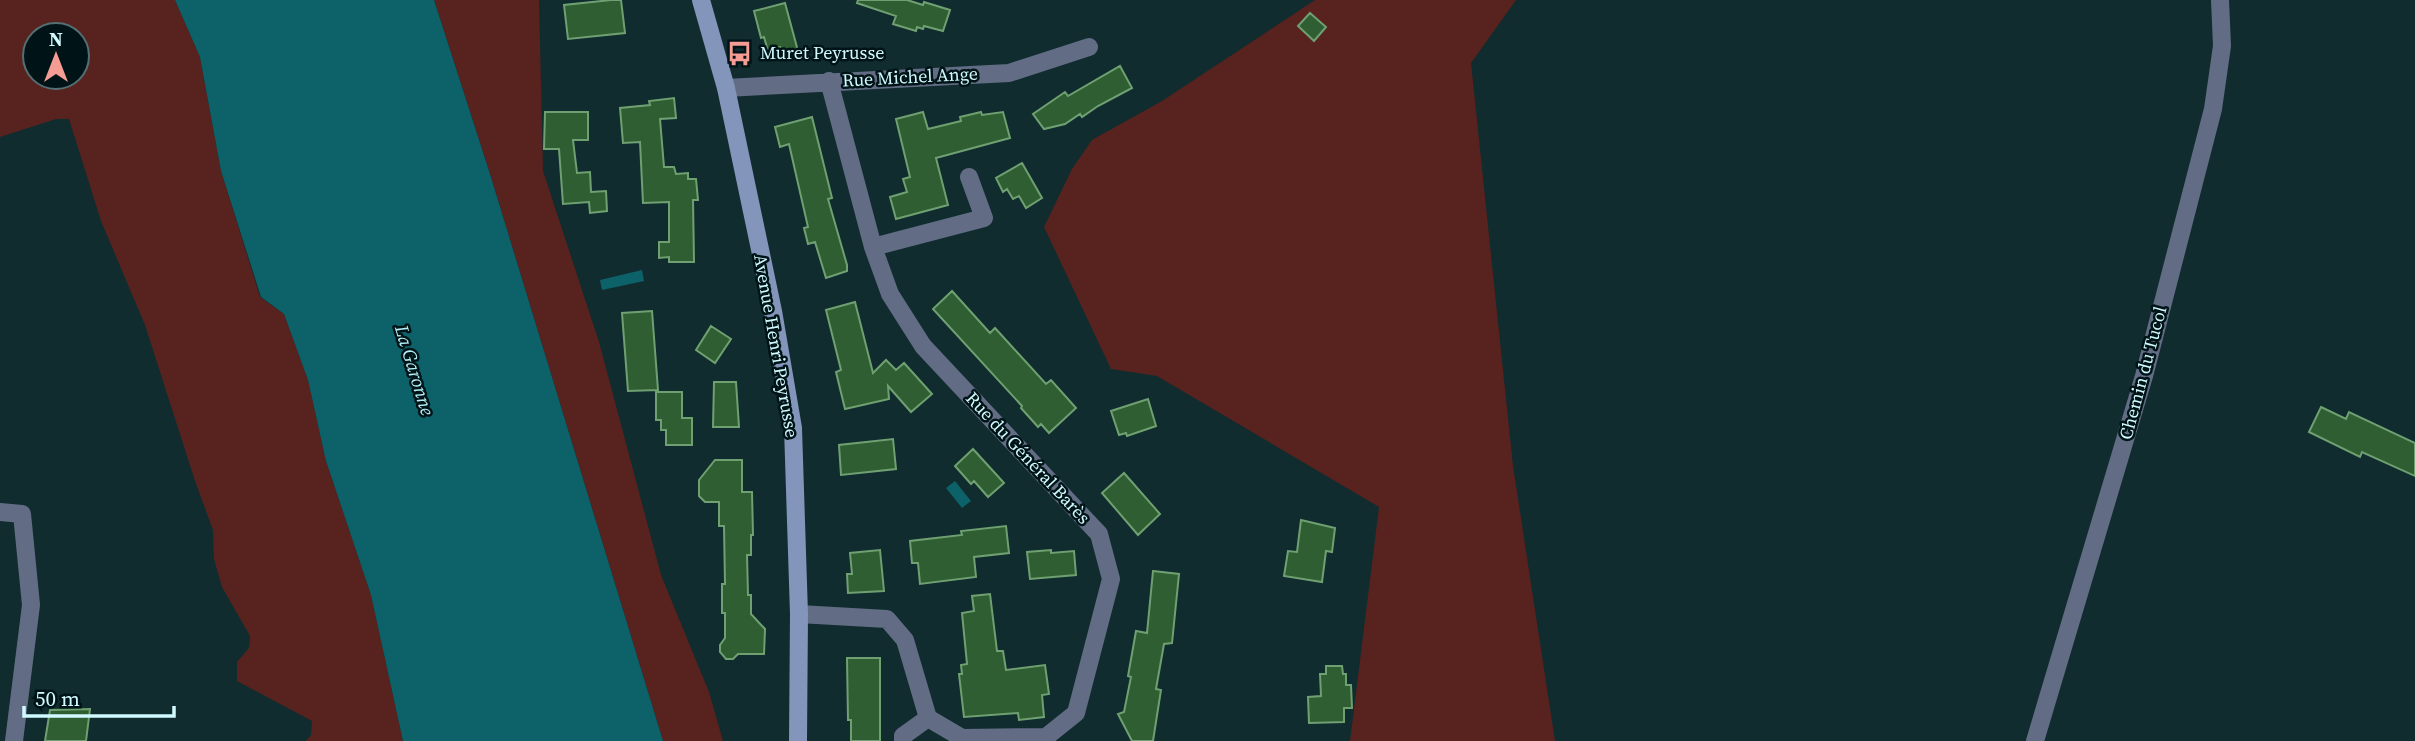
<svg xmlns="http://www.w3.org/2000/svg" width="2415" height="741" font-family="'Source Serif 4',serif">
	<rect width="100%" height="100%" fill="#102c2f"/>
	<!-- green -->
	<path fill="#58221f" fill-rule="evenodd" d="M 0,0 L 175,0 L 200,57 L 221,171 L 260,297 L 284,314 L 308,380 L 326,461 L 371,595 L 403,741 L 306,741 L 311,735 L 312,721 L 237,681 L 237,662 L 249,648 L 250,636 L 222,587 L 214,559 L 213,530 L 195,481 L 145,325 L 101,221 L 69,119 L 56,119 L 0,137 ZM 35,35 L 77,35 L 77,77 L 35,77 Z
		M 434,0 L 539,0 L 543,171 L 599,342 L 661,575 L 709,692 L 723,741 L 663,741 L 490,174 Z
		M 1315,0 L 1516,0 L 1471,63 L 1513,466 L 1555,741 L 1350,741 L 1379,507 L 1157,376 L 1111,369 L 1044,227 L 1072,169 L 1092,140 L 1162,101 Z"/>
	<!-- water -->
	<path fill="#0d6169" d="M 175,0 L 434,0 L 490,174 L 663,741 L 403,741 L 371,595 L 326,461 L 308,380 L 284,314 L 261,297 L 221,171 L 200,57 Z
		M 642,270 L 644,281 L 602,290 L 600,280 Z
		M 955,481 L 971,501 L 962,508 L 946,488 Z"/>
	<!-- building -->
	<path fill="#2f5e32" stroke="#6fa071" stroke-width="2" d="M 611,0 L 621,0 L 625,33 L 568,39 L 564,5 Z
		M 858,0 L 907,0 L 923,5 L 924,2 L 950,10 L 943,31 L 924,26 L 923,29 L 917,27 L 916,31 L 893,24 L 896,16 L 857,3 Z
		M 785,3 L 798,51 L 782,55 L 780,47 L 768,51 L 764,37 L 761,38 L 754,11 Z
		M 1310,13 L 1326,27 L 1314,41 L 1298,26 Z
		M 1120,66 L 1132,88 L 1098,106 L 1082,117 L 1080,114 L 1065,124 L 1044,129 L 1033,114 L 1065,92 L 1068,96 Z
		M 674,98 L 676,118 L 660,119 L 664,167 L 674,167 L 676,174 L 688,173 L 688,179 L 696,179 L 698,200 L 693,200 L 694,262 L 669,262 L 669,257 L 659,258 L 659,242 L 669,242 L 669,202 L 643,203 L 640,142 L 623,143 L 620,108 L 650,105 L 649,101 Z
		M 545,112 L 588,112 L 588,140 L 573,140 L 577,173 L 590,172 L 591,192 L 606,191 L 607,211 L 590,213 L 589,202 L 563,204 L 559,149 L 544,149 Z
		M 923,112 L 928,129 L 961,121 L 960,117 L 981,112 L 982,115 L 1003,112 L 1010,138 L 936,158 L 948,205 L 896,219 L 890,197 L 907,192 L 903,179 L 910,177 L 896,119 Z
		M 812,117 L 832,198 L 828,199 L 847,265 L 847,271 L 826,278 L 815,242 L 808,244 L 804,228 L 808,227 L 789,144 L 780,147 L 775,127 Z
		M 1022,163 L 1042,198 L 1026,208 L 1019,196 L 1013,199 L 1007,189 L 1003,192 L 996,178 Z
		M 952,291 L 990,333 L 995,328 L 1046,384 L 1051,380 L 1076,408 L 1049,433 L 1041,424 L 1038,427 L 1021,408 L 1022,406 L 933,309 Z
		M 855,302 L 873,373 L 886,360 L 896,370 L 904,363 L 932,394 L 911,412 L 888,386 L 889,399 L 845,409 L 836,372 L 841,370 L 826,310 Z
		M 652,311 L 658,390 L 628,391 L 622,313 Z
		M 711,326 L 731,339 L 715,363 L 696,350 Z
		M 714,382 L 736,382 L 739,427 L 713,427 Z
		M 656,392 L 682,392 L 682,418 L 692,418 L 692,445 L 666,445 L 666,430 L 661,430 L 661,420 L 656,420 Z
		M 1148,399 L 1156,426 L 1127,436 L 1126,433 L 1119,435 L 1111,411 Z
		M 2321,407 L 2346,419 L 2349,412 L 2415,443 L 2415,476 L 2362,452 L 2360,457 L 2309,432 Z
		M 893,439 L 896,469 L 841,475 L 839,445 Z
		M 973,449 L 1004,483 L 988,497 L 974,481 L 971,484 L 955,466 Z
		M 715,460 L 742,460 L 742,492 L 752,492 L 753,535 L 751,535 L 751,555 L 747,555 L 748,595 L 751,595 L 751,614 L 765,629 L 764,654 L 738,654 L 733,659 L 726,659 L 720,652 L 720,645 L 725,638 L 725,613 L 722,613 L 722,584 L 725,584 L 724,526 L 719,526 L 719,502 L 705,502 L 699,496 L 699,480 Z
		M 1124,473 L 1160,514 L 1138,535 L 1102,493 Z
		M 1301,520 L 1335,528 L 1332,552 L 1326,551 L 1322,582 L 1284,576 L 1288,551 L 1297,552 Z
		M 1006,526 L 1009,553 L 974,557 L 976,577 L 920,584 L 918,563 L 912,563 L 910,541 L 962,535 L 961,531 Z
		M 880,550 L 884,591 L 848,593 L 847,574 L 852,574 L 850,553 Z
		M 1051,550 L 1051,553 L 1074,551 L 1076,575 L 1030,579 L 1027,552 Z
		M 1153,571 L 1179,574 L 1172,643 L 1164,644 L 1156,689 L 1161,690 L 1153,741 L 1132,741 L 1118,714 L 1124,712 L 1131,677 L 1128,676 L 1136,631 L 1147,633 Z
		M 990,594 L 997,651 L 1003,651 L 1006,670 L 1045,665 L 1049,694 L 1042,695 L 1044,717 L 1019,720 L 1018,713 L 964,717 L 959,674 L 962,674 L 961,665 L 967,664 L 962,613 L 974,611 L 972,596 Z
		M 847,658 L 880,658 L 880,741 L 851,741 L 851,720 L 848,720 Z
		M 1326,666 L 1342,666 L 1343,674 L 1346,674 L 1346,685 L 1351,685 L 1352,708 L 1344,708 L 1344,722 L 1309,723 L 1308,697 L 1321,696 L 1320,674 L 1326,674 Z
		M 90,709 L 86,741 L 45,741 L 50,710 Z"/>
	<g fill="none" stroke-linecap="round" stroke-linejoin="round">
		<!-- street -->
		<path stroke="#626d85" stroke-width="18" d="M 726,88 L 1009,73 L 1089,47
			M 873,247 L 984,218 L 969,177
			M 0,512 L 22,514 L 31,605 L 14,741
			M 799,614 L 887,619 L 905,640 L 928,718 L 962,738 L 1046,737 L 1076,713 L 1111,579 L 1099,534 L 923,346 L 890,294 L 873,247 L 829,81
			M 903,741 L 903,736 L 928,718
			M 2035,741 L 2144,376 L 2213,109 L 2222,46 L 2220,0"/>
		<!-- secondary -->
		<path stroke="#8395ba" stroke-width="18" d="M 701,0 L 726,88 L 773,311 L 793,428 L 799,614 L 798,741"/>
	</g>
	<!-- icons -->
	<defs>
		<symbol id="bus-bare" viewBox="-9 -9 18 18"><path d="M-5-6H5V4H4V6H2V4H-2V6H-4V4H-5ZM-3.5-4V0h7V-4ZM-3.5 1.2v1.5H-2V1.2ZM2 1.2v1.5H3.5V1.2Z" fill="#f59c94" stroke="#001417" stroke-width="2.5" paint-order="stroke"/></symbol>
	</defs>
	<g fill-rule="evenodd">
		<use href="#bus-bare" x="722" y="36" width="35" height="35"/>
	</g>
	<g text-anchor="middle" stroke-width="5" stroke-linejoin="round" paint-order="stroke">
		<!-- poi labels -->
		<g font-size="18" fill="#d0faff" stroke="#001417" text-anchor="start">
			<text x="760" y="59">Muret Peyrusse</text>
		</g>
		<!-- street labels -->
		<g font-size="18" fill="#d0faff" stroke="#001417">
			<text transform="translate(910 77) rotate(-3)" y="6">Rue Michel Ange</text>
			<text transform="translate(776 346) rotate(80)" y="6">Avenue Henri Peyrusse</text>
			<text transform="translate(2143 373) rotate(-75)" y="6">Chemin du Tucol</text>
			<text transform="translate(1028 458) rotate(47)" y="6">Rue du Général Barès</text>
		</g>
		<!-- water labels -->
		<g font-size="19" font-style="italic" fill="#b5f1f8" stroke="#001417">
			<text transform="translate(415 370) rotate(73)" y="7">La Garonne</text>
		</g>
	</g>
	<!-- north arrow -->
	<g transform="translate(56 56)"><circle r="33" fill="#001417" stroke="#537074" stroke-width="2"/>
	<path d="M0-5L12 26L0 18L-12 26Z" fill="#f59c94"/>
	<text y="-10" font-size="19" font-weight="bold" text-anchor="middle" fill="#d0faff">N</text>
	</g>
	<!-- scale -->
	<path d="M24 706v10h150v-10" fill="none" stroke="#d0faff" stroke-width="3.5"/>
	<text x="35" y="706" font-size="21" fill="#d0faff" stroke="#001417" stroke-width="5" paint-order="stroke">50 m</text>
</svg>
